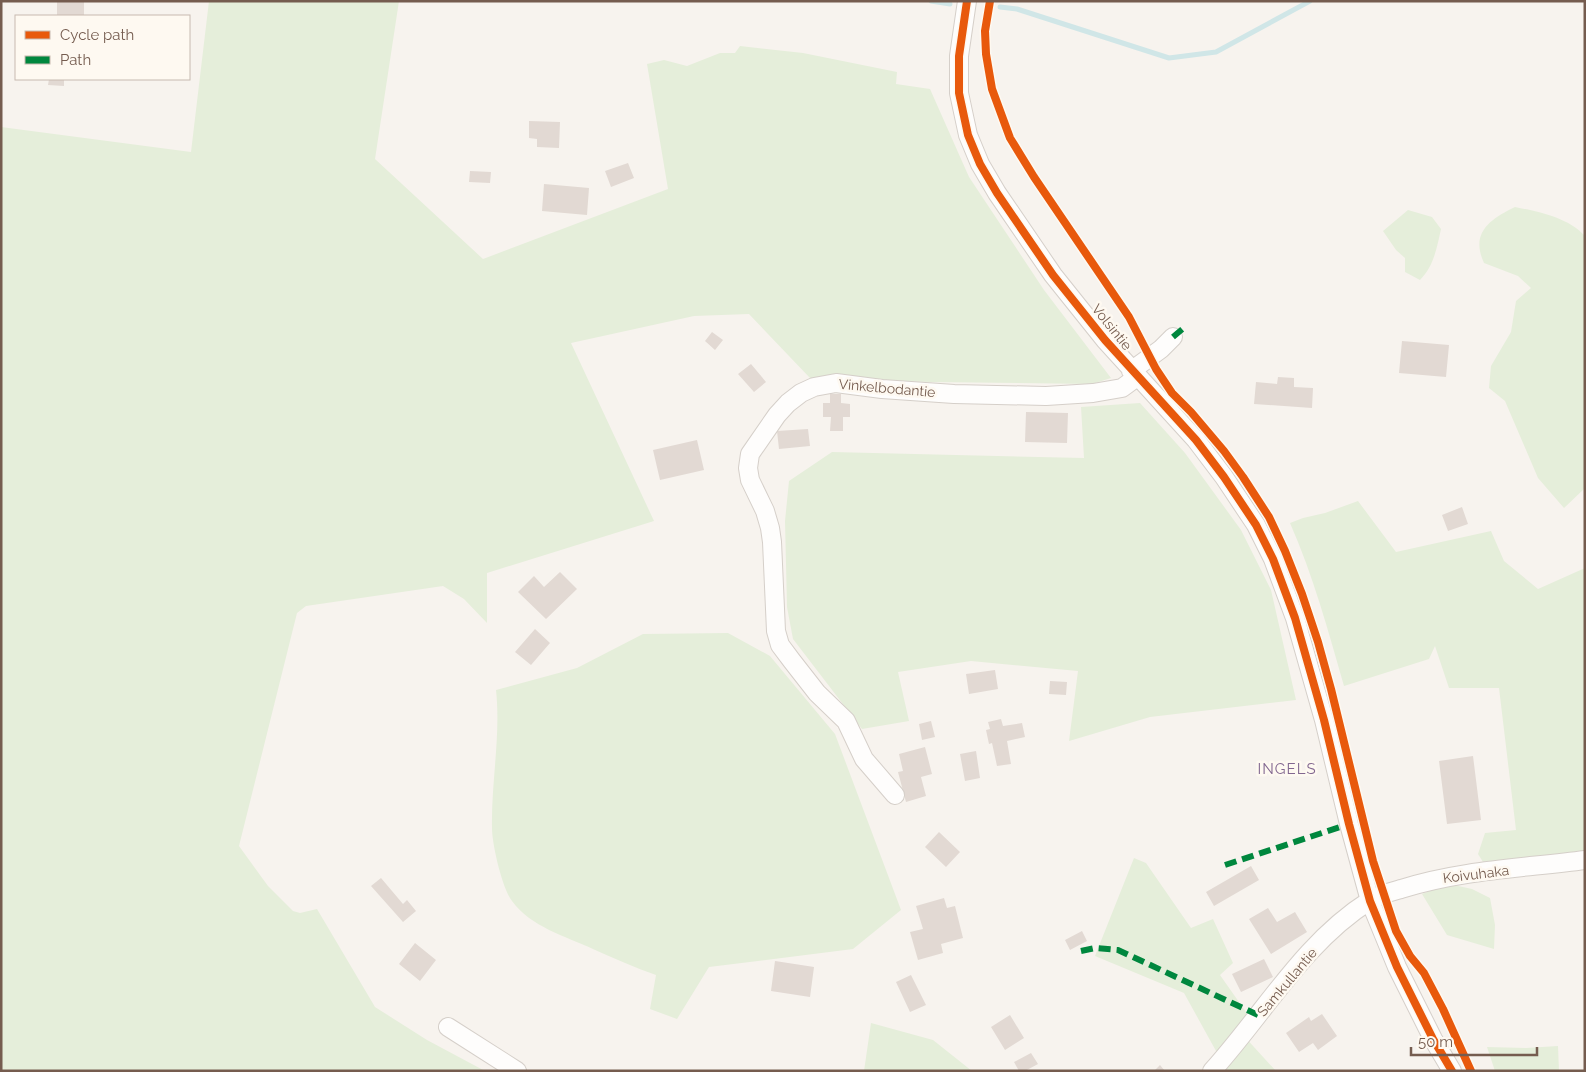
<svg xmlns="http://www.w3.org/2000/svg" width="1586" height="1072" font-family="Raleway,sans-serif">
	<rect width="100%" height="100%" fill="#f7f3ee"/>
	<!-- green -->
	<path fill="#e5eeda" d="M 209,1 L 399,1 L 375,159 L 483,259 L 668,189 L 647,64 L 664,60 L 687,66 L 720,53 L 735,53 L 740,46 L 803,53 L 897,72 L 896,84 L 930,89 L 969,177 L 1044,290 L 1111,378 L 1092,384 L 930,382 L 810,378 L 749,314 L 694,316 L 571,343 L 654,521 L 487,573 L 487,623 L 464,599 L 443,586 L 306,606 L 297,613 L 239,846 L 268,886 L 293,911 L 300,913 L 317,909 L 375,1007 L 427,1040 L 485,1071 L 1,1071 L 1,127 L 191,152 Z
		M 1515,207 C 1539,212 1567,217 1585,236 L 1585,488 L 1564,508 L 1538,478 L 1505,401 L 1489,388 L 1491,366 L 1511,332 L 1516,301 L 1531,288 L 1518,276 L 1484,263 C 1470,233 1490,219 1515,207 Z
		M 1408,210 L 1432,217 L 1441,229 C 1437,247 1434,266 1420,280 L 1405,272 L 1405,258 L 1396,250 L 1383,231 Z
		M 1140,403 L 1185,453 L 1241,530 L 1271,590 L 1296,700 L 1150,717 L 1069,741 L 1078,671 L 971,661 L 898,672 L 909,721 L 862,729 L 793,639 L 787,607 L 785,521 L 789,481 L 832,452 L 1084,458 L 1081,407 Z
		M 1358,501 L 1396,552 L 1491,531 L 1504,561 L 1538,589 L 1585,568 L 1585,851 L 1483,862 L 1478,854 L 1485,833 L 1516,830 L 1499,688 L 1449,688 L 1435,646 L 1429,659 L 1344,686 C 1328,630 1313,575 1290,523 L 1303,518 L 1325,513 Z
		M 728,633 L 770,656 L 835,734 L 901,910 L 853,949 L 709,967 L 677,1019 L 650,1009 L 656,975 C 635,968 614,958 593,949 C 565,936 531,927 512,901 C 502,888 492,844 492,828 C 491,782 501,736 496,690 L 577,668 L 643,634 Z
		M 1134,858 L 1146,863 L 1191,928 L 1213,919 L 1233,963 L 1220,975 L 1253,1022 L 1243,1035 L 1276,1071 L 1212,1071 L 1221,1060 L 1184,993 L 1095,956 Z
		M 1449,884 L 1472,889 L 1490,898 L 1495,925 L 1494,949 L 1447,935 L 1422,894 Z
		M 871,1023 L 933,1040 L 972,1071 L 864,1071 Z
		M 1558,1046 L 1559,1071 L 1495,1071 L 1487,1047 L 1526,1048 Z"/>
	<g fill="none" stroke-linecap="round" stroke-linejoin="round">
		<!-- stream -->
		<path stroke="#d0e6e7" stroke-width="5" d="M 931,1 L 950,4
			M 1000,7 L 1017,9 L 1169,58 L 1216,52 L 1310,1"/>
	</g>
	<!-- building -->
	<path fill="#e2d9d3" d="M 57,1 L 84,1 L 84,16 L 57,16 Z
		M 49,79 L 64,79 L 64,86 L 48,85 Z
		M 529,121 L 560,122 L 559,148 L 537,147 L 537,139 L 529,138 Z
		M 628,163 L 634,178 L 611,187 L 605,171 Z
		M 470,171 L 491,172 L 490,183 L 469,182 Z
		M 544,184 L 589,188 L 587,215 L 542,211 Z
		M 712,332 L 723,340 L 715,350 L 705,341 Z
		M 1402,341 L 1449,345 L 1446,377 L 1399,373 Z
		M 751,364 L 766,382 L 754,392 L 738,374 Z
		M 1278,377 L 1294,378 L 1294,387 L 1313,388 L 1312,408 L 1254,404 L 1256,382 L 1277,384 Z
		M 830,394 L 841,394 L 841,403 L 850,404 L 850,417 L 843,417 L 843,431 L 830,431 L 831,417 L 823,417 L 823,403 L 830,403 Z
		M 1026,412 L 1068,413 L 1067,443 L 1025,442 Z
		M 808,429 L 810,446 L 779,449 L 777,431 Z
		M 697,440 L 704,470 L 660,480 L 653,450 Z
		M 1462,507 L 1468,524 L 1448,531 L 1442,515 Z
		M 560,572 L 577,589 L 546,619 L 518,592 L 534,576 L 544,587 Z
		M 535,629 L 550,643 L 531,665 L 515,652 Z
		M 995,670 L 998,689 L 969,694 L 966,674 Z
		M 1050,681 L 1067,682 L 1066,695 L 1049,694 Z
		M 1001,719 L 1003,726 L 1022,723 L 1025,737 L 1007,741 L 1011,764 L 997,766 L 992,743 L 989,744 L 986,730 L 990,729 L 988,722 Z
		M 931,721 L 935,737 L 922,740 L 919,724 Z
		M 925,747 L 932,774 L 921,777 L 926,796 L 906,802 L 898,772 L 903,771 L 899,754 Z
		M 976,751 L 980,778 L 965,781 L 960,754 Z
		M 1473,756 L 1481,820 L 1447,824 L 1439,761 Z
		M 939,832 L 960,852 L 946,867 L 925,847 Z
		M 1251,866 L 1259,880 L 1214,906 L 1206,892 Z
		M 381,878 L 403,904 L 407,900 L 416,911 L 403,922 L 371,886 Z
		M 944,898 L 947,908 L 955,906 L 963,938 L 941,944 L 943,953 L 918,960 L 910,932 L 923,929 L 916,906 Z
		M 1268,908 L 1277,922 L 1295,912 L 1307,932 L 1271,954 L 1249,919 Z
		M 1082,931 L 1087,941 L 1070,950 L 1065,940 Z
		M 415,943 L 436,960 L 420,981 L 399,964 Z
		M 1264,959 L 1273,977 L 1241,992 L 1232,974 Z
		M 775,961 L 814,967 L 810,997 L 771,991 Z
		M 911,975 L 926,1005 L 910,1012 L 896,982 Z
		M 1322,1014 L 1337,1036 L 1318,1050 L 1313,1043 L 1299,1052 L 1286,1033 L 1309,1017 L 1311,1021 Z
		M 1010,1015 L 1024,1038 L 1005,1050 L 991,1027 Z
		M 1031,1053 L 1038,1064 L 1025,1071 L 1019,1071 L 1014,1062 Z
		M 1160,1065 L 1165,1071 L 1154,1071 Z"/>
	<g fill="none" stroke-linecap="round" stroke-linejoin="round">
		<defs>
			<path id="minor" d="M 967,1 L 959,56 L 959,93 L 968,135 L 980,164 L 997,193 L 1053,275 L 1105,340 L 1196,440 L 1224,477 L 1256,525 L 1273,559 L 1295,618 L 1324,720 L 1349,824 L 1370,901 L 1397,967 L 1433,1039 L 1452,1071
				M 1131,371 L 1161,349 L 1173,337
				M 895,795 L 864,759 L 846,721 L 817,693 L 792,661 L 780,645 L 776,631 L 772,542 L 770,528 L 765,511 L 750,480 L 748,468 L 750,454 L 777,415 L 788,403 L 801,393 L 814,387 L 836,383 L 882,389 L 954,394 L 1046,396 L 1093,393 L 1122,388 L 1137,377
				M 448,1027 L 517,1071
				M 1212,1071 C 1263,1015 1303,943 1369,901 C 1378,895 1390,892 1401,889 C 1460,870 1524,868 1585,860"/>
		</defs>
		<!-- minor casing -->
		<use href="#minor" stroke="#d5cfc9" stroke-width="20"/>
		<!-- minor -->
		<use href="#minor" stroke="#fefdfc" stroke-width="18"/>
		<!-- quiet -->
		<path stroke="#00873e" stroke-width="6" stroke-dasharray="12 6" stroke-linecap="butt" d="M 1173,337 L 1186,326
			M 1225,865 L 1349,824
			M 1081,951 L 1095,948 L 1118,950 L 1258,1015"/>
		<defs>
			<path id="cycleway" d="M 967,1 L 959,56 L 959,93 L 968,135 L 980,164 L 997,193 L 1053,275 L 1105,340 L 1196,440 L 1224,477 L 1256,525 L 1273,559 L 1295,618 L 1324,720 L 1349,824 L 1370,901 L 1397,967 L 1433,1039 L 1452,1071
				M 990,1 L 985,31 L 986,54 L 992,89 L 1010,138 L 1034,177 L 1129,317 L 1156,369 L 1172,393 L 1191,412 L 1224,451 L 1243,477 L 1269,517 L 1285,551 L 1302,594 L 1318,642 L 1331,689 L 1373,861 L 1396,931 L 1410,956 L 1424,973 L 1443,1009 L 1471,1071"/>
		</defs>
		<!-- cycleway casing -->
		<use href="#cycleway" stroke="#fef9f1" stroke-width="11"/>
		<!-- cycleway -->
		<use href="#cycleway" stroke="#e8590c" stroke-width="8"/>
	</g>
	<g text-anchor="middle" stroke-width="5" stroke-linejoin="round" paint-order="stroke">
		<!-- street labels -->
		<g font-size="14" fill="#755c4f" stroke="#fef9f1">
			<text transform="translate(1112 327) rotate(51)" y="5">Volsintie</text>
			<text transform="translate(887 388) rotate(5)" y="5">Vinkelbodantie</text>
			<text transform="translate(1476 874) rotate(-7)" y="5">Koivuhaka</text>
			<text transform="translate(1287 982) rotate(-50)" y="5">Samkullantie</text>
		</g>
		<!-- neighbourhood labels -->
		<g font-size="15" letter-spacing="1" fill="#826790" stroke="#fef9f1">
			<text x="1287" y="774">INGELS</text>
		</g>
	</g>
	<!-- border -->
	<rect width="1586" height="1072" fill="none" stroke="#755c4f" stroke-width="5"/>
	<!-- legend -->
	<rect x="15" y="15" width="175" height="65" fill="#fef9f1" stroke="#c7bab0"/>
	<rect x="25" y="31" width="25" height="8" fill="#e8590c" stroke="#c7bab0"/>
	<text x="60" y="40" font-size="15" fill="#755c4f">Cycle path</text>
	<rect x="25" y="56" width="25" height="8" fill="#00873e" stroke="#c7bab0"/>
	<text x="60" y="65" font-size="15" fill="#755c4f">Path</text>
	<!-- scale -->
	<path d="M1411 1047v8h126v-8" fill="none" stroke="#755c4f" stroke-width="2.5"/>
	<text x="1418" y="1047" font-size="15" fill="#755c4f" stroke="#fef9f1" stroke-width="4" paint-order="stroke">50 m</text>
</svg>
